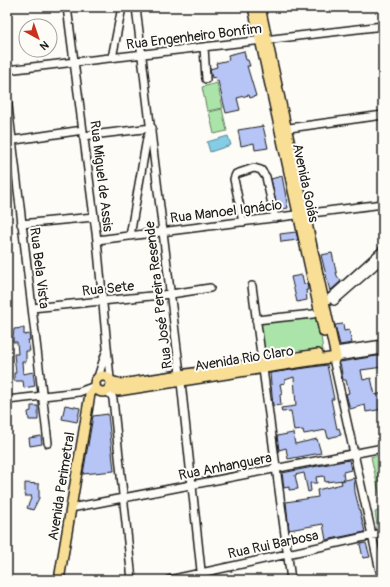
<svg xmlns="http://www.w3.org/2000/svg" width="390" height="587" font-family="Pangolin,sans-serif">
	<rect width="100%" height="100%" fill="#fdfcf7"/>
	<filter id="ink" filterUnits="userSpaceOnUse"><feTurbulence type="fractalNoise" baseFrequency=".025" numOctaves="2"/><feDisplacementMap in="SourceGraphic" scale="8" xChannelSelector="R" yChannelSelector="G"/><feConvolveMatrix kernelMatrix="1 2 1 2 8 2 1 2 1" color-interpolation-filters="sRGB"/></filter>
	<g filter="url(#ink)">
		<!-- green -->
		<path fill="#abe4a8" stroke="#648062" d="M 217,83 L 223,108 L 207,111 L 202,87 Z
			M 222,109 L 227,131 L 214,134 L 209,112 Z
			M 318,313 L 323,351 L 265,359 L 259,321 Z
			M 383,454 L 383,510 L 371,457 Z
			M 383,510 L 383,530 L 378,531 L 375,512 Z"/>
		<!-- water -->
		<path fill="#85cce6" stroke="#5b8695" d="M 228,136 L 231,145 L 210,152 L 207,142 Z"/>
		<!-- building -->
		<path fill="#b6c5f5" stroke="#1c1c1c" d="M 244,51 L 246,60 L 248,60 L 250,66 L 247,66 L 256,96 L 250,98 L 249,95 L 237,98 L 240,110 L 226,113 L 218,81 L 216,81 L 215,77 L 212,78 L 210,69 L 217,67 L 216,63 L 229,60 L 228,55 Z
			M 263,126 L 268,148 L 255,150 L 254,143 L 241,146 L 238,130 Z
			M 282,176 L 288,208 L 278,210 L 271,179 Z
			M 296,232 L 298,240 L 281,242 L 280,234 Z
			M 332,253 L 337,276 L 341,281 L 330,291 L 321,255 Z
			M 302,275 L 304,284 L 307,283 L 308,290 L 306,290 L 307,300 L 297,302 L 291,277 Z
			M 343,324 L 344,331 L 349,330 L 352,343 L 340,345 L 335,325 Z
			M 24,328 L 24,335 L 29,334 L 30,340 L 28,340 L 30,351 L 26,351 L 26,362 L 22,362 L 23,374 L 33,372 L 35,386 L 24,388 L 23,381 L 14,381 L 14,373 L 16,373 L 14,354 L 18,354 L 17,342 L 13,342 L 13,337 L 14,329 Z
			M 383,355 L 383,367 L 361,370 L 363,380 L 371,378 L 375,395 L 383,393 L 383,409 L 366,412 L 365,405 L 350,409 L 346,394 L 349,393 L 346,380 L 343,380 L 340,362 Z
			M 327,365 L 334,399 L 331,399 L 337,429 L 339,428 L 341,435 L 328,438 L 326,430 L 304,434 L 303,430 L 294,431 L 291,411 L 282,412 L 281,408 L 296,406 L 294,377 L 285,380 L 285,383 L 280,384 L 282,394 L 280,395 L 281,405 L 273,406 L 270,373 Z
			M 65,405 L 80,408 L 77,422 L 62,419 Z
			M 31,406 L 38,406 L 38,420 L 29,420 L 28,412 L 31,411 Z
			M 108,414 L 114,471 L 83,474 L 93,416 Z
			M 293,433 L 295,444 L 317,439 L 321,453 L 288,459 L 286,448 L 279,450 L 277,436 Z
			M 41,436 L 42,444 L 30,446 L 29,438 Z
			M 349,460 L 351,470 L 343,472 L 344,480 L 325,482 L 324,476 L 316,477 L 317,483 L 310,483 L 311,491 L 308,492 L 304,473 L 295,475 L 298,489 L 289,490 L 289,487 L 284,488 L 282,473 Z
			M 354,478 L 355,492 L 365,532 L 326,540 L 323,524 L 289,530 L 286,502 L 318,497 L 317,490 L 342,484 L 341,481 Z
			M 25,483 L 39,484 L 39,498 L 33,510 L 27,508 L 32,496 L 25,496 Z
			M 366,543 L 370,557 L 363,558 L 360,544 Z"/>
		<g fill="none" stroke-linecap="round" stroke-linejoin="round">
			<defs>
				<path id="minor" d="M 67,7 L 97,240 L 110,379
					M 136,7 L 181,382 L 202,580
					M 204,47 L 206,79
					M 112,58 L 122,7
					M 7,70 L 383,26
					M 7,97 L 48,443
					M 282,129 L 383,115
					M 83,136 L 152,128
					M 8,141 L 83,130
					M 243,222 L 234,179 L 236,174 L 254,168 L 261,170 L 266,177 L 275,218
					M 21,224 L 94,217
					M 130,236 L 147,138 L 152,128
					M 97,240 L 383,204
					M 252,286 L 291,580
					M 334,301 L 383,258
					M 322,305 L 383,250
					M 32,308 L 171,294 L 210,288
					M 256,320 L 313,314
					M 335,351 L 383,344
					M 98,377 L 106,352
					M 107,391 L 112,396 L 113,399 L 132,580
					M 7,400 L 79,392 L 95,386
					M 71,508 L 383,448
					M 169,580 L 383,533
					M 382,580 L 334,363 L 336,357 L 383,350"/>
				<path id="major" d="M 253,7 L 324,332
					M95 384a8 8 0 1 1 16 0a8 8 0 1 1-16 0Z
					M 111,381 L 121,384 L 318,354
					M 109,388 L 118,391 L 336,357 L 260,7
					M 59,580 L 90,394 L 95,387"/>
			</defs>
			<!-- minor casing -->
			<use href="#minor" stroke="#1c1c1c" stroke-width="10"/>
			<!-- major casing -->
			<use href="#major" stroke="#1c1c1c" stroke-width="12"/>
			<!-- minor -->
			<use href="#minor" stroke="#fdfcf7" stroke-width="7"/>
			<!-- major -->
			<use href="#major" stroke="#f9df96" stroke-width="9"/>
		</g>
	</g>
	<g text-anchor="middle" stroke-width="4" stroke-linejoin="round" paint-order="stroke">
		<!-- street labels -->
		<g font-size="14" fill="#1c1c1c" stroke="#fdfcf7">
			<text transform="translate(194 36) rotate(-7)" y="5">Rua Engenheiro Bonfim</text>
			<text transform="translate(102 176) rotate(83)" y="5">Rua Miguel de Assis</text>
			<text transform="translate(306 183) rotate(78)" y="5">Avenida Goiás</text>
			<text transform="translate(226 211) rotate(-7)" y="5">Rua Manoel Ignácio</text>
			<text transform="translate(40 268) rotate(83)" y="5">Rua Bela Vista</text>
			<text transform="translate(108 288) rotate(-6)" y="5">Rua Sete</text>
			<text transform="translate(158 295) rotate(-97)" y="5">Rua José Pereira Resende</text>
			<text transform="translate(244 358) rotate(-9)" y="5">Avenida Rio Claro</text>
			<text transform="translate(225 466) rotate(-11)" y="5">Rua Anhanguera</text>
			<text transform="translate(61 486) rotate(-81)" y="5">Avenida Perimetral</text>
			<text transform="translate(273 544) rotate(-12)" y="5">Rua Rui Barbosa</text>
		</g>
	</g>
	<!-- margin -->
	<rect width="390" height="587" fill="none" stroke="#fdfcf7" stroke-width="24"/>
	<rect x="12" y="12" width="366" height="563" fill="none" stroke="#1c1c1c" stroke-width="1.5" filter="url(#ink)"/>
	<!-- north arrow -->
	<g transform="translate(38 38) rotate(140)"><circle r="19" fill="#fdfcf7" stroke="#a3a29f"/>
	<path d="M0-3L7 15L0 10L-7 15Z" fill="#c8321e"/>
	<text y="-6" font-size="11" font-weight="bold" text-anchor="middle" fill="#1c1c1c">N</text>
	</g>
</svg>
